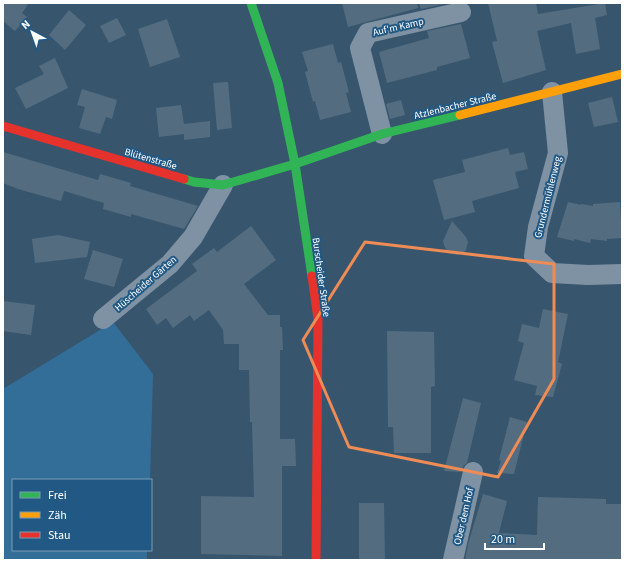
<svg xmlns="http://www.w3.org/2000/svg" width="625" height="563" font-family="'Source Sans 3',sans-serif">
	<rect width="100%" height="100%" fill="#37566e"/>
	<!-- green -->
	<path fill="#336e99" d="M 113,322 L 153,374 L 150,480 L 13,480 L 13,550 L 147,550 L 147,560 L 3,560 L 3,389 Z"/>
	<!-- building -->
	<path fill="#536c7f" d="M 3,3 L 29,3 L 22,13 L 27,17 L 15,31 L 3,21 Z
		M 342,3 L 417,3 L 418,8 L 348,27 Z
		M 419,3 L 449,3 L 421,9 Z
		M 488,3 L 536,3 L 538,14 L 605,3 L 607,15 L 595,18 L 600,49 L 576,54 L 571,23 L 537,31 L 546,70 L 503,83 L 492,42 L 497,41 Z
		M 69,10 L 86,25 L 65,50 L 49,35 Z
		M 117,18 L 126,35 L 109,43 L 100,26 Z
		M 167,19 L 180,57 L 150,67 L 138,29 Z
		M 461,24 L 470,58 L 437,67 L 437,70 L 387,83 L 379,52 L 429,38 L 427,31 Z
		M 333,44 L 338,63 L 341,62 L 349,92 L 346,93 L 351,112 L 320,120 L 315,101 L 313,102 L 305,72 L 308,71 L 302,52 Z
		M 55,58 L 68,88 L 26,109 L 15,88 L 44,74 L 39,66 Z
		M 228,82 L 232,128 L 217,130 L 213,83 Z
		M 82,89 L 117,100 L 112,119 L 106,117 L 100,134 L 79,128 L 85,107 L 77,105 Z
		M 612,97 L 618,122 L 594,127 L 588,103 Z
		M 401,100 L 405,115 L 390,119 L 386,104 Z
		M 181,105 L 184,124 L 210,121 L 210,137 L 184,140 L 184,134 L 159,137 L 156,108 Z
		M 508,148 L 510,155 L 524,152 L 528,169 L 515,172 L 519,188 L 472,201 L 475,212 L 444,220 L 433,180 L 465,172 L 462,160 Z
		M 3,152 L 98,180 L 100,174 L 131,183 L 130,186 L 198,206 L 184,229 L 131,214 L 131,217 L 103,209 L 104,203 L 64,191 L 61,201 L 18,189 L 3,183 Z
		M 568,202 L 581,205 L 581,204 L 593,206 L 593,204 L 620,202 L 622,238 L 607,239 L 607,241 L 591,239 L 590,243 L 574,239 L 574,241 L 557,237 Z
		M 452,221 L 466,237 L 468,242 L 466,250 L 463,253 L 457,255 L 448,253 L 444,245 L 443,241 Z
		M 251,226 L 276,260 L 244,284 L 268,315 L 280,315 L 280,327 L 282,327 L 283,350 L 280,350 L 280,439 L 295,439 L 296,466 L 282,466 L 282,556 L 201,554 L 201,496 L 254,497 L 252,422 L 250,422 L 249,370 L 239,370 L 239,344 L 224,344 L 223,330 L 209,310 L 194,321 L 190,315 L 173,328 L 166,318 L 157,325 L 146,309 L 197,271 L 192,264 L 214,248 L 217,252 Z
		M 58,235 L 90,242 L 87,257 L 35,263 L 32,239 Z
		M 93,250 L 123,259 L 114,287 L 84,279 Z
		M 3,301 L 35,305 L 31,335 L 3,331 Z
		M 543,309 L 568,314 L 558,362 L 562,364 L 553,397 L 535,395 L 537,386 L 514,380 L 524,343 L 518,341 L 522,324 L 539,328 Z
		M 387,331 L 434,332 L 435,386 L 431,387 L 431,453 L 394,453 L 393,427 L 388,427 Z
		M 463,398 L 481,403 L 467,463 L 464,465 L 461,472 L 444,471 Z
		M 510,417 L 527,422 L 514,474 L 497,473 L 501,461 L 499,460 Z
		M 483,494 L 507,501 L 499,533 L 537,535 L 538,497 L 606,499 L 606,504 L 622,504 L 622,560 L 465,560 L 468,544 Z
		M 359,503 L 384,503 L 385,560 L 359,560 Z"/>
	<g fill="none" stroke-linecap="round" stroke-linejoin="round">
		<!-- street -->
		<path stroke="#7e92a4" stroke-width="20" d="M 552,92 L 558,153 L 538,227 L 534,256 L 552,273 L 588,275 L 622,274
			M 382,134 L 360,48 L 368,33 L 461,12
			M 103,319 L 170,264 L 193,237 L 223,185
			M 453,560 L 473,472"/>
		<!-- fast -->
		<path stroke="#30b455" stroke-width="9" d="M 251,3 L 278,83 L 295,164 L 312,276
			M 184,179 L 194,182 L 223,185 L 295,164 L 382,134 L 460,115"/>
		<!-- slow -->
		<path stroke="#ff9f0a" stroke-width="9" d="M 460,115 L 622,74"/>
		<!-- jam -->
		<path stroke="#e5322d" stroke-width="9" d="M 3,126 L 184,179
			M 312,276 L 318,319 L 316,560"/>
	</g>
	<!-- marked area -->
	<path fill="none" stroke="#ef8b55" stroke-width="3" stroke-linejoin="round" d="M 365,242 L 554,264 L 554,379 L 498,477 L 349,447 L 303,340 Z"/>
	<g text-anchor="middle" stroke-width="4" stroke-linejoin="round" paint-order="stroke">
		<!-- street labels -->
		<g font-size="10" fill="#fff" stroke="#215984">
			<text transform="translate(398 26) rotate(-13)" y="4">Auf'm Kamp</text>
			<text transform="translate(455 105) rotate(-14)" y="4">Atzlenbacher Straße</text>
			<text transform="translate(151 158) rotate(16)" y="4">Blütenstraße</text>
			<text transform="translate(547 197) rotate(-76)" y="4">Grundermühlenweg</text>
			<text transform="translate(322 277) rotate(82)" y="4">Burscheider Straße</text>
			<text transform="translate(145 283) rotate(-41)" y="4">Hüscheider Gärten</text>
			<text transform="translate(463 516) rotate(-77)" y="4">Ober dem Hof</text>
		</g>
	</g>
	<!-- border -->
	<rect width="625" height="563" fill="none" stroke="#ffffff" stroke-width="8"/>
	<!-- legend -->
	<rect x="12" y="479" width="140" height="72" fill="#215984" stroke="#7a9bb5"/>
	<rect x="20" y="492" width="20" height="6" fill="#30b455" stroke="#7a9bb5"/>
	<text x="48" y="499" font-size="12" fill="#ffffff">Frei</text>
	<rect x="20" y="512" width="20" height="6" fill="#ff9f0a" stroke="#7a9bb5"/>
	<text x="48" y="519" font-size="12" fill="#ffffff">Zäh</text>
	<rect x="20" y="532" width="20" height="6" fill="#e5322d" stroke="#7a9bb5"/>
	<text x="48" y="539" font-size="12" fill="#ffffff">Stau</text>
	<!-- north arrow -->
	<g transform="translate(32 32) rotate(319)" stroke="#215984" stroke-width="3" paint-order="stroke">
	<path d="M0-3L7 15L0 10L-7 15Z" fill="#ffffff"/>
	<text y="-6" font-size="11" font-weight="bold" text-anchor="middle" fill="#ffffff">N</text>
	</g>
	<!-- scale -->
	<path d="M485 543v6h59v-6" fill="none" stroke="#ffffff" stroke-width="2"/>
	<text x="491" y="543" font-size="12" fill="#ffffff" stroke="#215984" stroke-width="3" paint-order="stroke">20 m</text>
</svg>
